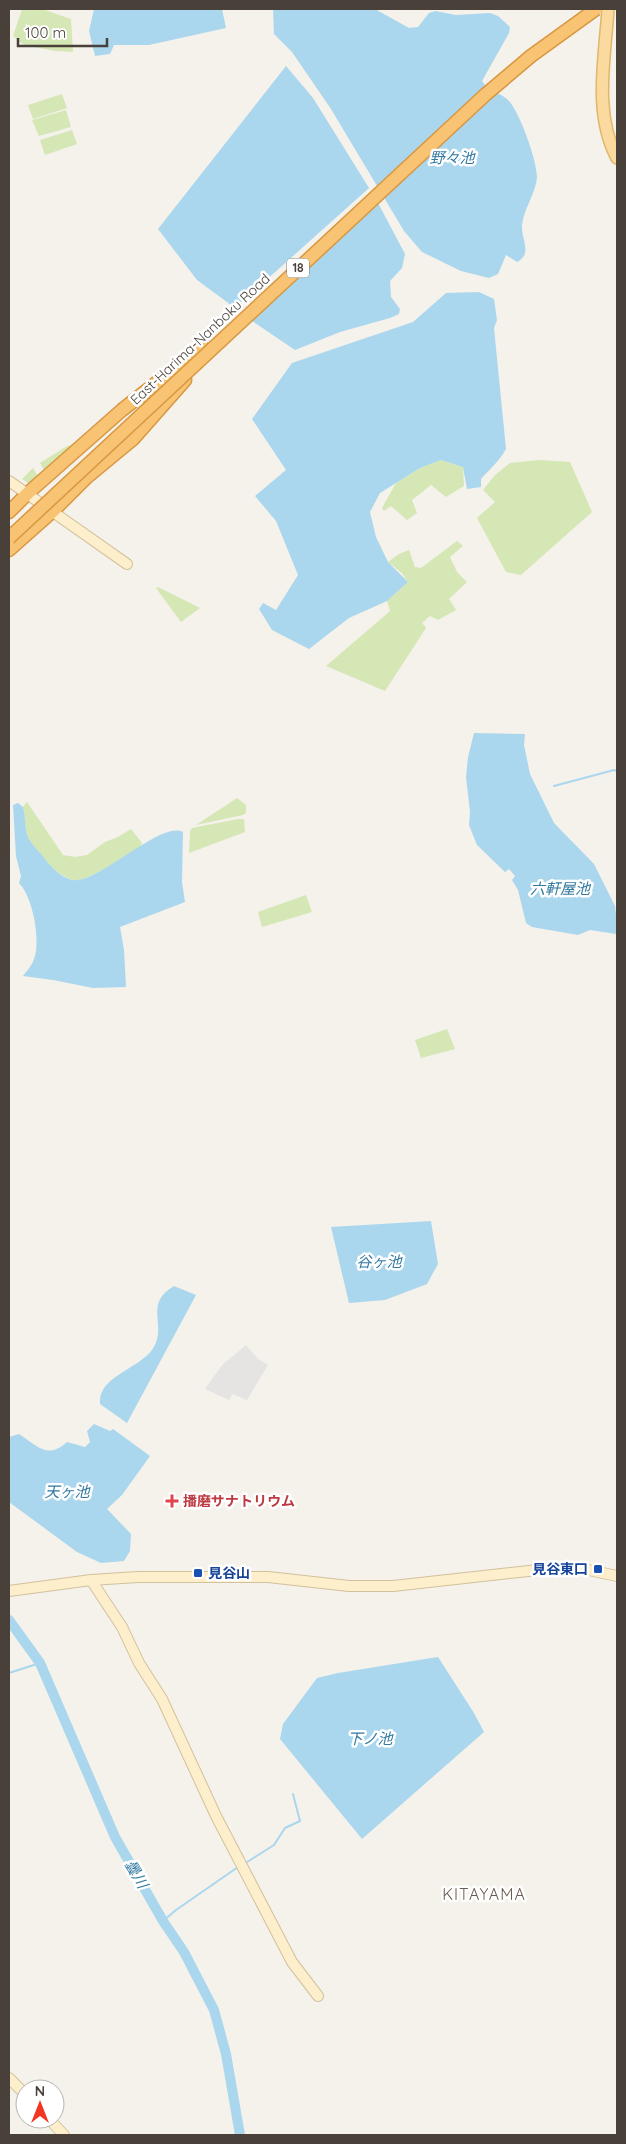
<svg xmlns="http://www.w3.org/2000/svg" width="626" height="2144" font-family="Quicksand,'Noto Sans JP',sans-serif">
	<rect width="100%" height="100%" fill="#f5f1eb"/>
	<!-- green -->
	<path fill="#d4e7b5" d="M 22,9 L 42,9 L 71,19 L 73,52 L 55,51 L 24,45 L 13,36 Z
		M 62,94 L 67,108 L 33,119 L 28,105 Z
		M 66,110 L 71,127 L 39,136 L 32,120 Z
		M 72,130 L 77,144 L 45,155 L 40,140 Z
		M 77,443 L 31,485 L 22,479 L 33,468 L 37,475 L 44,470 L 40,463 L 67,446 Z
		M 441,460 L 463,467 L 464,486 L 446,497 L 431,485 L 412,500 L 417,513 L 407,520 L 391,506 L 384,511 L 382,508 L 396,483 L 420,468 Z
		M 538,460 L 570,462 L 592,512 L 521,575 L 506,572 L 477,518 L 495,502 L 483,490 L 495,475 L 510,463 Z
		M 457,541 L 463,546 L 450,557 L 457,572 L 467,582 L 449,599 L 456,610 L 438,620 L 430,616 L 422,623 L 426,628 L 385,691 L 326,666 L 390,611 L 387,601 L 408,582 L 402,573 L 388,562 L 399,554 L 409,550 L 415,567 L 421,568 Z
		M 158,587 L 200,608 L 181,622 L 156,588 Z
		M 237,798 L 246,805 L 246,813 L 243,815 L 196,825 Z
		M 27,802 L 63,855 L 75,857 L 87,855 L 105,842 L 118,837 L 131,829 L 142,843 L 140,847 C 126,856 94,877 79,880 C 61,883 35,851 28,837 C 24,828 26,816 23,807 Z
		M 238,819 L 244,819 L 245,832 L 189,853 L 190,831 L 192,828 Z
		M 306,895 L 312,912 L 262,927 L 258,912 Z
		M 447,1029 L 455,1049 L 421,1058 L 415,1040 Z"/>
	<!-- parking -->
	<path fill="#e6e4e2" d="M 246,1345 L 258,1359 L 268,1365 L 247,1400 L 233,1394 L 229,1400 L 205,1389 L 222,1365 Z"/>
	<!-- water -->
	<path fill="#aad7ee" d="M 94,9 L 222,9 L 226,28 L 149,45 L 114,45 L 110,54 L 95,56 L 89,31 Z
		M 273,9 L 375,9 L 409,28 L 418,27 L 429,13 L 435,11 L 456,15 L 490,13 L 498,16 L 510,27 L 509,33 L 482,81 C 489,92 502,93 509,101 C 520,113 537,161 537,177 C 536,193 524,208 522,225 C 521,239 533,254 517,262 L 506,255 L 498,274 L 489,278 L 461,271 L 422,252 L 404,231 L 331,109 L 292,52 L 274,34 Z
		M 286,66 L 313,98 L 369,188 L 235,308 L 197,280 L 158,229 Z
		M 377,201 L 405,254 L 402,268 L 390,281 L 391,297 L 400,309 L 399,314 L 390,318 L 340,332 L 295,350 L 252,321 Z
		M 479,292 L 494,299 L 497,320 L 494,328 L 506,449 C 500,460 490,469 481,479 L 481,487 L 467,489 L 463,467 L 441,460 L 420,468 L 380,493 L 370,512 L 376,537 L 388,562 L 408,582 L 387,601 L 349,618 L 309,649 L 272,630 L 259,609 L 263,603 L 276,610 L 298,575 L 276,521 L 255,496 L 286,470 L 252,419 L 292,363 L 413,322 L 446,293 Z
		M 474,733 L 525,734 L 524,745 L 530,774 L 554,823 L 594,864 L 615,906 L 617,923 L 616,934 L 590,930 L 578,935 L 532,927 L 526,923 L 518,890 L 512,880 L 515,876 L 509,869 L 505,872 L 477,845 L 469,825 L 470,812 L 466,777 L 468,757 Z
		M 18,803 L 23,807 C 26,816 24,827 28,837 C 31,843 37,850 42,855 C 49,865 64,882 78,880 C 105,877 162,821 183,832 L 182,882 L 185,902 L 120,927 L 124,950 L 126,987 L 93,988 L 53,980 L 23,976 C 27,971 32,965 34,959 C 41,941 33,897 19,883 L 21,876 L 16,856 L 13,805 Z
		M 431,1221 L 438,1264 L 427,1284 L 385,1300 L 349,1303 L 331,1227 Z
		M 174,1286 L 196,1295 L 127,1423 L 100,1404 C 100,1401 100,1395 102,1392 C 109,1375 140,1366 152,1350 C 169,1326 142,1305 174,1286 Z
		M 94,1424 L 110,1431 L 113,1429 L 150,1456 L 122,1495 L 107,1509 L 131,1534 L 130,1551 L 124,1561 L 101,1563 L 77,1552 L 9,1502 L 9,1437 L 19,1434 C 38,1446 47,1460 67,1442 L 85,1447 L 90,1442 L 87,1431 Z
		M 438,1657 L 474,1713 L 484,1732 L 362,1839 L 280,1739 L 283,1724 L 317,1678 L 338,1673 Z"/>
	<g fill="none" stroke-linecap="round" stroke-linejoin="round">
		<!-- stream -->
		<path stroke="#aad7ee" stroke-width="2" d="M 554,786 L 614,770 L 617,771
			M 9,1673 L 40,1663
			M 244,1864 L 274,1845 L 285,1828 L 300,1821 L 293,1794
			M 163,1921 L 176,1910 L 238,1867"/>
		<!-- river -->
		<path stroke="#aad7ee" stroke-width="10" d="M 9,1620 L 40,1663 L 115,1837 L 163,1921 L 184,1952 L 214,2010 L 226,2054 L 240,2135"/>
		<defs>
			<path id="secondary" d="M 9,481 L 127,564
				M 91,1580 L 122,1627 L 139,1663 L 162,1699 L 216,1816 L 292,1962 L 318,1996
				M 9,1591 L 91,1580 L 138,1577 L 268,1577 L 349,1586 L 393,1586 L 556,1568 L 579,1568 L 617,1576
				M 9,2078 L 25,2094
				M 49,2119 L 64,2135"/>
			<path id="primary" d="M 608,9 C 605,58 593,113 617,158"/>
			<path id="highway" d="M 9,512 L 28,493 L 122,410 L 202,347
				M 9,550 L 53,511 L 87,477 L 133,439 L 185,380"/>
		</defs>
		<!-- secondary casing -->
		<use href="#secondary" stroke="#d2c19c" stroke-width="12"/>
		<!-- primary casing -->
		<use href="#primary" stroke="#e0b66d" stroke-width="14"/>
		<!-- highway casing -->
		<use href="#highway" stroke="#d89741" stroke-width="15"/>
		<!-- secondary -->
		<use href="#secondary" stroke="#fdeecc" stroke-width="10"/>
		<!-- primary -->
		<use href="#primary" stroke="#fada9e" stroke-width="11"/>
		<!-- highway -->
		<use href="#highway" stroke="#f8c372" stroke-width="12"/>
		<defs>
			<path id="highway-bridge" d="M 9,538 L 485,95 L 531,56 L 596,9"/>
		</defs>
		<!-- highway-bridge casing -->
		<use href="#highway-bridge" stroke="#d89741" stroke-width="15" stroke-linecap="butt"/>
		<!-- highway-bridge -->
		<use href="#highway-bridge" stroke="#f8c372" stroke-width="12"/>
	</g>
	<!-- markers -->
	<path fill="#e0444e" stroke="#fff" stroke-width="2" d="M169.5 1493.5h5v5h5v5h-5v5h-5v-5h-5v-5h5z"/>
	<g fill="#1a4fb4" stroke="#fff" stroke-width="2">
		<rect x="593" y="1564" width="10" height="10" rx="2.5"/>
		<rect x="193" y="1568" width="10" height="10" rx="2.5"/>
	</g>
	<g text-anchor="middle" stroke-width="5" stroke-linejoin="round" paint-order="stroke">
		<!-- shield labels -->
		<rect fill="#fff" stroke="#807a74" stroke-width="1" x="287" y="258.5" width="22" height="19" rx="4"/>
		<g font-size="12" font-weight="bold" fill="#494139">
			<text x="298" y="272">18</text>
		</g>
		<!-- street labels -->
		<g font-size="14" fill="#494139" stroke="#fff">
			<text transform="translate(200 339) rotate(-43)" y="5">East-Harima-Nanboku Road</text>
		</g>
		<!-- health labels -->
		<g font-size="14" font-weight="bold" fill="#be3a42" stroke="#fff" text-anchor="start">
			<text x="183" y="1506">播磨サナトリウム</text>
		</g>
		<!-- transit labels -->
		<g font-size="14" font-weight="bold" fill="#164399" stroke="#fff" text-anchor="end">
			<text x="588" y="1574">見谷東口</text>
			<text x="208" y="1578" text-anchor="start">見谷山</text>
		</g>
		<!-- water labels -->
		<g font-size="15" font-style="italic" fill="#3179a1" stroke="#fff">
			<text x="452" y="163">野々池</text>
			<text x="560" y="894">六軒屋池</text>
			<text x="379" y="1267">谷ヶ池</text>
			<text x="67" y="1497">天ヶ池</text>
			<text x="370" y="1744">下ノ池</text>
			<text transform="translate(136 1874) rotate(60)" y="5">曇川</text>
		</g>
		<!-- quarter labels -->
		<g font-size="16" letter-spacing="1" fill="#6b5e50" stroke="#fff">
			<text x="484" y="1900">KITAYAMA</text>
		</g>
	</g>
	<!-- border -->
	<rect width="626" height="2144" fill="none" stroke="#494139" stroke-width="20"/>
	<!-- north arrow -->
	<g transform="translate(40 2104)"><circle r="24" fill="#ffffff" stroke="#b6b3b0"/>
	<path d="M0-4L9 19L0 12L-9 19Z" fill="#f23624"/>
	<text y="-8" font-size="14" font-weight="bold" text-anchor="middle" fill="#494139">N</text>
	</g>
	<!-- scale -->
	<path d="M18 38v8h89v-8" fill="none" stroke="#494139" stroke-width="2.5"/>
	<text x="25" y="38" font-size="15" fill="#494139" stroke="#ffffff" stroke-width="4" paint-order="stroke">100 m</text>
</svg>
